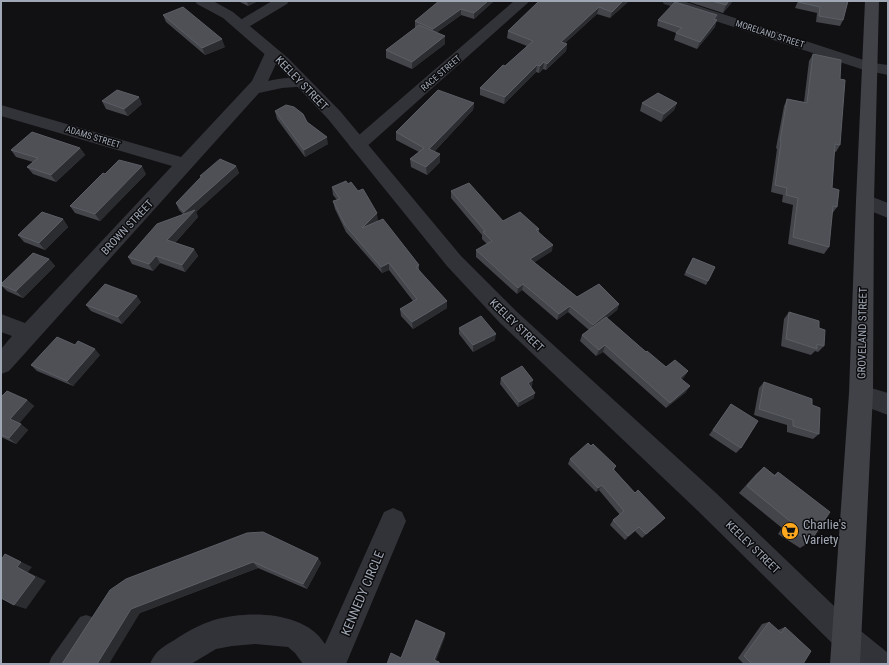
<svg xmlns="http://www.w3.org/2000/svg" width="889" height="665" font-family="'Roboto Condensed',sans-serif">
	<rect width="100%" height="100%" fill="#111113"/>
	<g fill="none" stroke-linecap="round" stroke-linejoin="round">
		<!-- service -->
		<path fill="#323338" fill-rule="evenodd" d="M 86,615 L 92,617 L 94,623 L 67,664 L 49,664 L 51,658 L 80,617 Z"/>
		<!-- minor -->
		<path fill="#323338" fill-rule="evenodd" d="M 272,1 L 289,1 L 287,4 L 247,28 L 242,29 L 237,28 L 235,25 L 237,22 Z
			M 514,1 L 530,1 L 364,149 L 358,151 L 352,149 L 349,145 L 352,141 Z
			M 662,1 L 683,1 L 873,63 L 888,65 L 888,75 L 864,70 L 664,4 Z
			M 273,48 L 278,50 L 281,53 L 268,81 C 281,78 295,76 309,80 L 311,83 L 309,86 L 282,88 L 259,93 L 9,371 L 1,374 L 1,349 L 12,336 L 1,332 L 1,314 L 25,323 L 172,166 L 1,116 L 1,105 L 181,157 L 252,81 L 265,53 L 268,50 Z
			M 865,194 L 888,203 L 888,218 L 858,206 L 856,201 L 858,196 Z
			M 861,385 L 888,393 L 888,415 L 853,402 L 849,395 L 853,388 Z
			M 393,508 L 402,512 L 406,521 L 346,664 L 303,664 L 295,653 L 288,647 L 255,644 L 232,646 L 216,649 L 191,664 L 150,664 C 156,650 163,647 176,639 C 188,631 201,624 214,620 C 248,610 305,611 325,644 L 384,512 Z"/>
		<!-- tertiary -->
		<path fill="#323338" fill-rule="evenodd" d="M 195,1 L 213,1 L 233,12 L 288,58 L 340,111 L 461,256 L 516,311 L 716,493 L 856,627 L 888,653 L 888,664 L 855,664 L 836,647 L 698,511 L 500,323 L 447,266 L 328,119 L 276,64 L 223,18 L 197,4 Z"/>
		<!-- secondary -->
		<path fill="#404248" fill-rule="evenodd" d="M 865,1 L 879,1 L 874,201 L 873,393 L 860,664 L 830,664 L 849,393 L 856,201 Z"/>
	</g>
	<!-- wall -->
	<path fill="#44454b" d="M 238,1 L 258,1 L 248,6 Z
		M 439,1 L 494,1 L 474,19 L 461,15 L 436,33 L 445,44 L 412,69 L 386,58 L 386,50 L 415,28 L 415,21 Z
		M 539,1 L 629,1 L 610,18 L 597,14 L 565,43 L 567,44 L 566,51 L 546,70 L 543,69 L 539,73 L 536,72 L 504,104 L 480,95 L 480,88 L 527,46 L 507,38 L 508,31 Z
		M 686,1 L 733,1 L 723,13 Z
		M 798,1 L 848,1 L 843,20 L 840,26 L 816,22 L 817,13 L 795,8 Z
		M 163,15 L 225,47 L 205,55 L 166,22 Z
		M 658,20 L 716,20 L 715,27 L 697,49 L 674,40 L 676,33 L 657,26 Z
		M 813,54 L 840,79 L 840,145 L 836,152 L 834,151 L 832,188 L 837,207 L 832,214 L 829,247 L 824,254 L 788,244 L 793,205 L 782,202 L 783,195 L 771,192 L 777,149 L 776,148 L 784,106 L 787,99 L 804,102 L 809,61 Z
		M 102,101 L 142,104 L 128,116 L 106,109 Z
		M 474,103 L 473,110 L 434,152 L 440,162 L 427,175 L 411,167 L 410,159 L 419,152 L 396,140 L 396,132 Z
		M 642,103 L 677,103 L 674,110 L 661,122 L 640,111 Z
		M 275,111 L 307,122 L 328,144 L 305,157 L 277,119 Z
		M 80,148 L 85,155 L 56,182 L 33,174 L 27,167 L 33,162 L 16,157 L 11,150 Z
		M 236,166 L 239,173 L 196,212 L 198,217 L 175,243 L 194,249 L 198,256 L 185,272 L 160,263 L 153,271 L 132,264 L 128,257 L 183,214 L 179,210 L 176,203 L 201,177 L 200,176 Z
		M 146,174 L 100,221 L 75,213 L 70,206 Z
		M 332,187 L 378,221 L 377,221 L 419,265 L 419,270 L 447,308 L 413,329 L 401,316 L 400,309 L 413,301 L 389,270 L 382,273 L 346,232 L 335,209 L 333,201 L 337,200 L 333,195 Z
		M 451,191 L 503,221 L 539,229 L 539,232 L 552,251 L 534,262 L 577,297 L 619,304 L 617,310 L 607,318 L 646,352 L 666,367 L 688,371 L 684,377 L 682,379 L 686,392 L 666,408 L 603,352 L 596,356 L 580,341 L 582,335 L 589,330 L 568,312 L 557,320 L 522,290 L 517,294 L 476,257 L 476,250 L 487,244 L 482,239 L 482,235 L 451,198 Z
		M 63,219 L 68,227 L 45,250 L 24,242 L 18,235 Z
		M 693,258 L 715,267 L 706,285 L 684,275 Z
		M 49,259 L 55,266 L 23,298 L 7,291 L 1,285 L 1,284 Z
		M 141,302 L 122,324 L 91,311 L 86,305 Z
		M 789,312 L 819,328 L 824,346 L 818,352 L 815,351 L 811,355 L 781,346 L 784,319 Z
		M 459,328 L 495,340 L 473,352 L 459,334 Z
		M 100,355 L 73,386 L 37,371 L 31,365 Z
		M 501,378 L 532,386 L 531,387 L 534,398 L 518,407 L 500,384 Z
		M 764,382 L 812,405 L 819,434 L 813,439 L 787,432 L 787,425 L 754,415 L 759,388 Z
		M 1,397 L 27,400 L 34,406 L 19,423 L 28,430 L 16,444 L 1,437 Z
		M 731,404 L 741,448 L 736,453 L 709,435 Z
		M 570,459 L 616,466 L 614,470 L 661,522 L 642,538 L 635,531 L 625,540 L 610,525 L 613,520 L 620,515 L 599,490 L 596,492 L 568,464 Z
		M 764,467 L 774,475 L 778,472 L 810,542 L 800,548 L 778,534 L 782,528 L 739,493 L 756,474 Z
		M 247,533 L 318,558 L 321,563 L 307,589 L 258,568 L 140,613 L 62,664 Z
		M 769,622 L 778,630 L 785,627 L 803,664 L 744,664 L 738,658 L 762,624 Z"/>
	<!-- shaded-wall -->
	<path fill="#2b2c30" d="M 247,1 L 258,1 L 248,6 Z
		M 488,1 L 494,1 L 474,19 L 474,13 Z
		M 623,1 L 629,1 L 610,18 L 612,12 Z
		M 729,1 L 733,1 L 723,13 L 726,5 Z
		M 599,7 L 597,14 L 560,48 L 561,42 Z
		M 461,9 L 461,15 L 433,35 L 433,29 Z
		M 717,20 L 715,27 L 697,49 L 700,42 Z
		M 445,36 L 445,44 L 412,69 L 412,62 Z
		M 222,39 L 225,47 L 205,55 L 202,48 Z
		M 567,44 L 566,51 L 546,70 L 547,64 Z
		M 544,62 L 543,69 L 539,73 L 540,66 Z
		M 537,65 L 536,72 L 504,104 L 505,97 Z
		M 139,97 L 142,104 L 128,116 L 124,109 Z
		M 474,103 L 473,110 L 429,157 L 429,149 Z
		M 677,103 L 674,110 L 661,122 L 664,114 Z
		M 327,137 L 328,144 L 305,157 L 304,150 Z
		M 80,148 L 85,155 L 56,182 L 51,175 Z
		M 440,154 L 440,162 L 427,175 L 426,167 Z
		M 142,166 L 146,174 L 100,221 L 95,214 Z
		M 236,166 L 239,173 L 196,212 L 198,217 L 171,247 L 167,240 L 187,218 L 184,212 Z
		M 377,213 L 378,221 L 363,235 L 362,228 Z
		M 63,219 L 68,227 L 45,250 L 39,243 Z
		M 553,245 L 552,251 L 529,266 L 530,259 Z
		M 194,249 L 198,256 L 185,272 L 182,265 Z
		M 156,256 L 160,263 L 153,271 L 149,264 Z
		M 49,259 L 55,266 L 23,298 L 16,291 Z
		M 389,263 L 389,270 L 382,273 L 381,267 Z
		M 523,284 L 522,290 L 517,294 L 518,288 Z
		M 137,296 L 141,302 L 122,324 L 118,317 Z
		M 447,301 L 447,308 L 413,329 L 412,322 Z
		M 619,304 L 617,310 L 591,331 L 593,325 Z
		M 570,306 L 568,312 L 557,320 L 559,314 Z
		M 496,334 L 495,340 L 473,352 L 473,345 Z
		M 605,345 L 603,352 L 596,356 L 599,350 Z
		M 95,349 L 100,355 L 73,386 L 67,381 Z
		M 688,371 L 684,377 L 677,384 L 680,378 Z
		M 533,380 L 532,386 L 526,389 L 528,383 Z
		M 690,386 L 686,392 L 666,408 L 670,403 Z
		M 535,393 L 534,398 L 518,407 L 519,402 Z
		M 27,400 L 34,406 L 18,425 L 10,419 Z
		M 21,424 L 28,430 L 16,444 L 9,438 Z
		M 602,485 L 599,490 L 596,492 L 598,488 Z
		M 665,518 L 661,522 L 642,538 L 646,534 Z
		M 639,527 L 635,531 L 625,540 L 628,536 Z
		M 5,554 L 32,567 L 28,572 L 46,581 L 26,609 L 14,605 L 17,567 Z
		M 318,558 L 321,563 L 307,589 L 303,584 Z
		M 253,562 L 258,568 L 140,613 L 109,664 L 97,664 L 131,609 Z
		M 445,633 L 445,637 L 435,663 L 434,660 Z"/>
	<!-- building -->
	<path fill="#4e5056" stroke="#5b5e65" d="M 439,1 L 488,1 L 474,13 L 461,9 L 433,29 L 415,21 Z
		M 539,1 L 623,1 L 612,12 L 599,7 L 561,42 L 567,44 L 547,64 L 544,62 L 540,66 L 537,65 L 505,97 L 480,88 L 503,65 L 505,66 L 533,41 L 508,31 Z
		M 712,1 L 729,1 L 726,5 Z
		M 798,1 L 848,1 L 843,20 L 819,16 L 820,7 L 798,2 Z
		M 675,2 L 717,15 L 714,19 L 717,20 L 700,42 L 676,33 L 682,28 L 658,20 Z
		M 183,7 L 222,39 L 202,48 L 163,15 Z
		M 419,25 L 445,36 L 412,62 L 386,50 Z
		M 813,54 L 841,60 L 840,79 L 845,80 L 840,145 L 835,144 L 832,188 L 839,190 L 837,207 L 833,206 L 829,247 L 793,237 L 798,198 L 786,195 L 787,188 L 775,185 L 781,142 L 780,141 L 787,99 L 807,103 Z
		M 117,90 L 139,97 L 124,109 L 102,101 Z
		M 438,90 L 474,103 L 429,149 L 440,154 L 426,167 L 410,159 L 424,148 L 396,132 Z
		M 658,93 L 677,103 L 664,114 L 642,103 Z
		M 286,105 L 294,107 L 303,114 L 307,122 L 327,137 L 304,150 L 275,111 Z
		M 32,132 L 80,148 L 51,175 L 27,167 L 38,158 L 11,150 Z
		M 220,159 L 236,166 L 184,212 L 176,203 L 202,176 L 200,176 Z
		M 119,160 L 142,166 L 95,214 L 70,206 L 103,173 L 105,174 Z
		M 346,181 L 348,184 L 351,182 L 358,191 L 363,189 L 377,213 L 362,228 L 383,219 L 419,265 L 416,267 L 447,301 L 412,322 L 400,309 L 417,299 L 389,263 L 381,267 L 345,225 L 333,201 L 340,199 L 332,187 Z
		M 469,183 L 503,221 L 520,212 L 539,229 L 536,230 L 553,245 L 530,259 L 577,297 L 599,284 L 619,304 L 593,325 L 570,306 L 559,314 L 523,284 L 518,288 L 476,250 L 492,241 L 483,232 L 485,231 L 451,191 Z
		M 195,210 L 167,240 L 194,249 L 182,265 L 156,256 L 149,264 L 128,257 L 157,224 Z
		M 42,212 L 63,219 L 39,243 L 18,235 Z
		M 33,253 L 49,259 L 16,291 L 1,285 L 1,284 Z
		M 693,258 L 715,267 L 708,281 L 686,272 Z
		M 105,284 L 137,296 L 118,317 L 86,305 Z
		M 789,312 L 819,321 L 819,328 L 825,330 L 824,346 L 817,344 L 817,349 L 786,339 Z
		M 481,316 L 496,334 L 473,345 L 459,328 Z
		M 606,317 L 646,352 L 647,351 L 666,367 L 675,360 L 688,371 L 680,378 L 690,386 L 670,403 L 605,345 L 599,350 L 582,335 Z
		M 57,337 L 75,345 L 78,341 L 95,349 L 67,381 L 31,365 Z
		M 522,366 L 533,380 L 528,383 L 535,393 L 519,402 L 501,378 Z
		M 764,382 L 812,399 L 812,405 L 820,408 L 819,434 L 793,426 L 793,420 L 759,409 Z
		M 7,391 L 27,400 L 10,419 L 21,424 L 9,438 L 1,435 L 1,397 Z
		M 731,404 L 758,421 L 741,448 L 713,430 Z
		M 588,443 L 591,446 L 593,444 L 616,466 L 613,469 L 635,493 L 638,490 L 665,518 L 646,534 L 639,527 L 628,536 L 613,520 L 624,511 L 602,485 L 598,488 L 570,459 Z
		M 764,467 L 775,476 L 778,472 L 830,512 L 810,542 L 787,527 L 791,522 L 747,486 Z
		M 263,532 L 318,558 L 303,584 L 253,562 L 131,609 L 97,664 L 62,664 L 110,590 L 126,579 L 247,533 Z
		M 5,554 L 21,562 L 17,567 L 35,577 L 14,605 L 1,598 L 1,560 Z
		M 416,620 L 445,633 L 434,660 L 439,662 L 439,664 L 387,664 L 391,653 L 401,658 Z
		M 769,622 L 781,633 L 785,627 L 811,651 L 803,664 L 752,664 L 744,656 Z"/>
	<!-- icons -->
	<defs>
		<symbol id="supermarket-disc" viewBox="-11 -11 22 22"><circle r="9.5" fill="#ffa71d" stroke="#0c0c0e"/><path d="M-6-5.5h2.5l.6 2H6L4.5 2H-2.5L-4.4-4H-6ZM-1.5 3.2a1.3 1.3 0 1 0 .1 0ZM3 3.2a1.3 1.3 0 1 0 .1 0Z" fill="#111"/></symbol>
	</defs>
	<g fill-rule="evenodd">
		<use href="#supermarket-disc" x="780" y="521" width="20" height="20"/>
	</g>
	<g text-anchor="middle" stroke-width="3" stroke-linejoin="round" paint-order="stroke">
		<!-- far-street labels -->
		<g font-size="9" fill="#a1a8b5" stroke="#0c0c0e">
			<text transform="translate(770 34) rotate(18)" y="3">MORELAND STREET</text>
			<text transform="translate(441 73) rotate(-41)" y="3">RACE STREET</text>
			<text transform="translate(93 137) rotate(17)" y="3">ADAMS STREET</text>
		</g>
		<!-- street labels -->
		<g font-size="11" fill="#a1a8b5" stroke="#0c0c0e">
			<text transform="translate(302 83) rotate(46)" y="4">KEELEY STREET</text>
			<text transform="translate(127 227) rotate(-47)" y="4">BROWN STREET</text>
			<text transform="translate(517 325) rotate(44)" y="4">KEELEY STREET</text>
			<text transform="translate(862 333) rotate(-89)" y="4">GROVELAND STREET</text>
			<text transform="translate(753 547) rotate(44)" y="4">KEELEY STREET</text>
		</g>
		<!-- near-poi labels -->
		<g font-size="13" fill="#a1a8b5" stroke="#0c0c0e" text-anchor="start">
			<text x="803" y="529">Charlie's<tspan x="803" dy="15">Variety</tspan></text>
		</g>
		<!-- near-street labels -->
		<g font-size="13" fill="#a1a8b5" stroke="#0c0c0e">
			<text transform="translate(362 593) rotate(-67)" y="5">KENNEDY CIRCLE</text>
		</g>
	</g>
	<!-- border -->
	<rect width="889" height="665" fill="none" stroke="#a1a8b5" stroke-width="4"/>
</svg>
